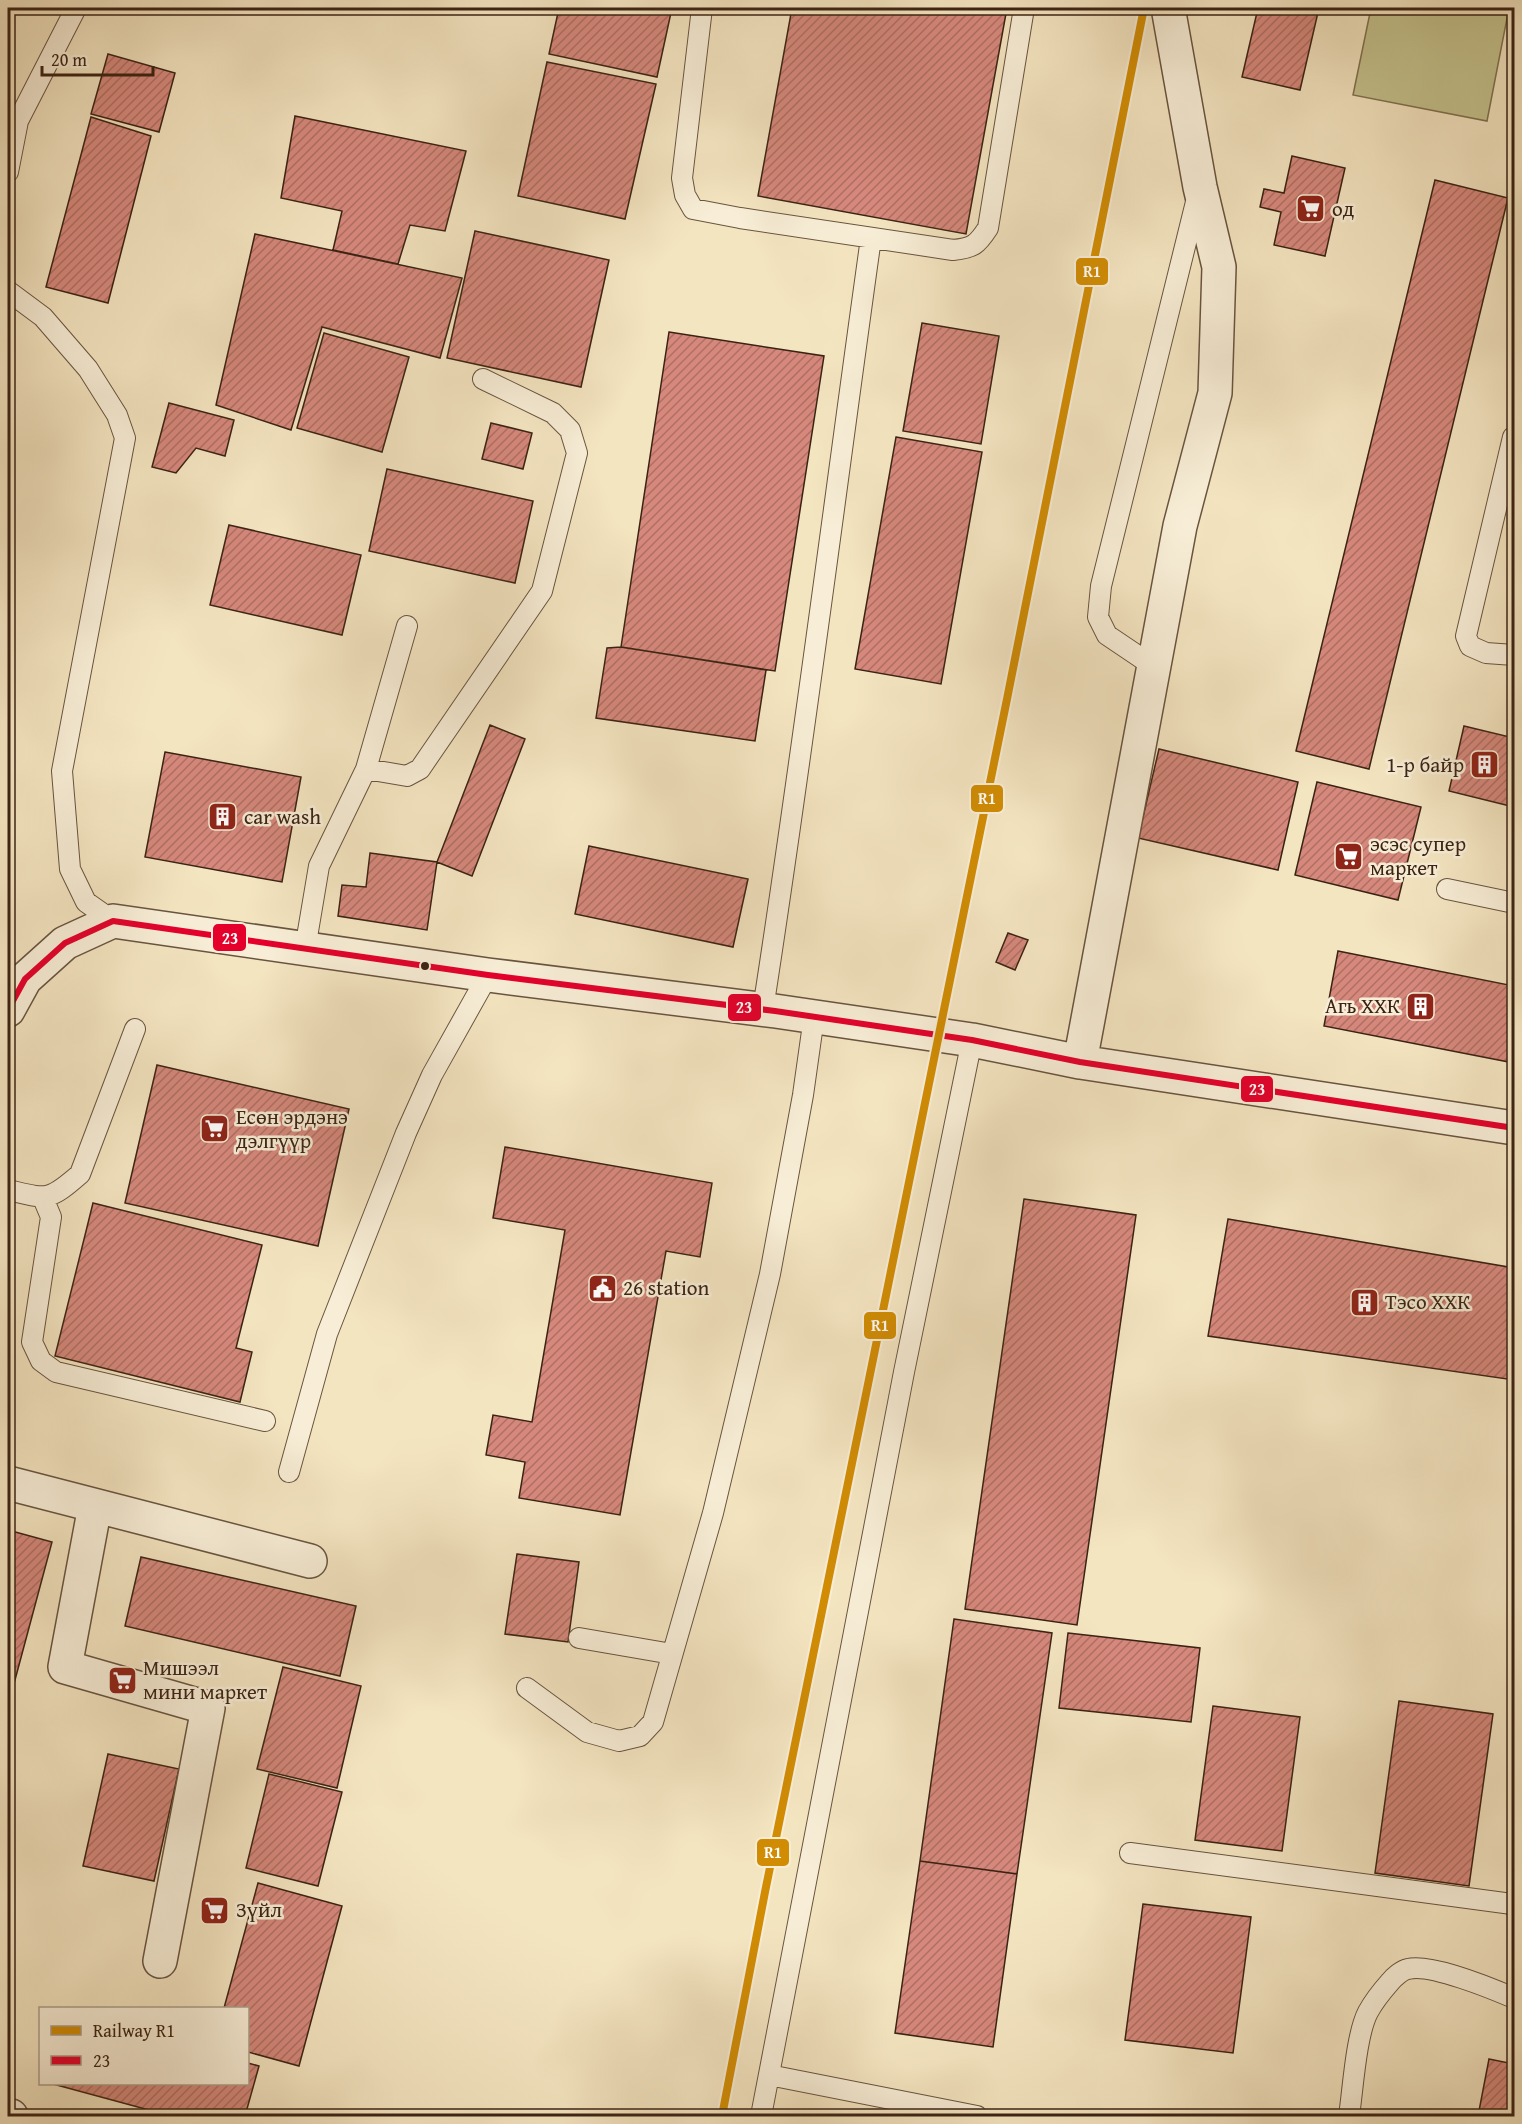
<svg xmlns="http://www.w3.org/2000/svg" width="1522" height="2124" font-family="'Gentium Book Plus',serif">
	<defs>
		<pattern id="building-hatch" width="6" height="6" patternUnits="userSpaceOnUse" patternTransform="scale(1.5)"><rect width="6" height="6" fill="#d6887c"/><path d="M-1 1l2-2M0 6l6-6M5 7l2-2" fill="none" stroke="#af6f64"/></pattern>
	</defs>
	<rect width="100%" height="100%" fill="#f4e5c1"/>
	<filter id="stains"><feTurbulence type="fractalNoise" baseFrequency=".00333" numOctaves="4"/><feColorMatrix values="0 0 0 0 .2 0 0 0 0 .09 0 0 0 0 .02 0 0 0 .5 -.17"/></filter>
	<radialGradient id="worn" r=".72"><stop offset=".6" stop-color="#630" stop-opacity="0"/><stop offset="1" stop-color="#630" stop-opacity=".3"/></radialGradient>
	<!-- garden -->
	<path fill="#c4c28d" stroke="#807250" stroke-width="1.5" d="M 1371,8 L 1509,8 L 1487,121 L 1353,95 Z"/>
	<!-- building -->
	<path fill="url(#building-hatch)" stroke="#3b2314" stroke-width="1.5" d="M 559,8 L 672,8 L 657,77 L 549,54 Z
		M 792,8 L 1007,8 L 966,234 L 758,196 Z
		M 1258,8 L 1319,8 L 1300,90 L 1242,77 Z
		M 108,54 L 175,73 L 159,132 L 91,114 Z
		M 547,62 L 656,84 L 625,219 L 518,196 Z
		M 295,116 L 466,151 L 445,231 L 410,225 L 398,264 L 333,250 L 342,211 L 281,198 Z
		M 91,117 L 151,136 L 108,303 L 46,287 Z
		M 1292,156 L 1345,168 L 1325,256 L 1274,245 L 1281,212 L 1260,207 L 1264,189 L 1284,193 Z
		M 1435,180 L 1508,198 L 1369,769 L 1296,751 Z
		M 475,231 L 609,260 L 581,387 L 447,358 Z
		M 255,234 L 462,278 L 440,358 L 322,327 L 291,430 L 216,405 Z
		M 922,323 L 999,336 L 981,444 L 903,431 Z
		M 669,332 L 824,356 L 775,671 L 621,647 Z
		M 324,333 L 409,357 L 382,452 L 297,428 Z
		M 169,403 L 234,420 L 225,456 L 196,448 L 176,473 L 152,467 Z
		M 491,423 L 532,433 L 523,469 L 482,459 Z
		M 896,437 L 982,452 L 941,684 L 855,669 Z
		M 387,469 L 533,501 L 515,583 L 369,551 Z
		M 229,525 L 361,555 L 342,635 L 210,605 Z
		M 621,647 L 766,670 L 755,741 L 596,718 L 607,648 Z
		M 490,725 L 525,739 L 472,876 L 437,862 Z
		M 1464,726 L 1514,738 L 1514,807 L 1449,791 Z
		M 1159,749 L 1298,782 L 1278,870 L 1138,838 Z
		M 165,752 L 301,777 L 282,882 L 145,857 Z
		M 1317,782 L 1421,807 L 1398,900 L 1295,875 Z
		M 589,846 L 748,879 L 733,947 L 575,914 Z
		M 370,853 L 437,862 L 427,930 L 338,916 L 342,885 L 366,887 Z
		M 1008,933 L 1028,940 L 1015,970 L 996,962 Z
		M 1338,951 L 1514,986 L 1514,1063 L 1324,1026 Z
		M 157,1065 L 349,1109 L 318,1246 L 125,1203 Z
		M 505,1147 L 712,1183 L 700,1257 L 666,1251 L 620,1515 L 519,1498 L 525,1462 L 486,1455 L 493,1415 L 532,1422 L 565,1230 L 493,1218 Z
		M 1024,1199 L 1136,1215 L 1077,1625 L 965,1609 Z
		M 93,1203 L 262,1245 L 236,1348 L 252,1352 L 240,1402 L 55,1356 Z
		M 1228,1219 L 1514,1268 L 1514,1380 L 1208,1336 Z
		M 8,1530 L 52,1542 L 8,1706 Z
		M 517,1554 L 579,1562 L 568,1642 L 505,1634 Z
		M 141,1557 L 356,1606 L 340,1676 L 125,1626 Z
		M 954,1619 L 1052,1633 L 1017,1874 L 920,1861 Z
		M 1068,1633 L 1200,1648 L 1191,1722 L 1059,1708 Z
		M 283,1667 L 361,1686 L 337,1788 L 257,1769 Z
		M 1399,1701 L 1493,1714 L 1469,1886 L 1375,1873 Z
		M 1213,1706 L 1300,1717 L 1282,1851 L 1195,1840 Z
		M 108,1754 L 179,1769 L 154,1881 L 83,1866 Z
		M 269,1774 L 342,1792 L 318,1886 L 246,1868 Z
		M 920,1861 L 1017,1874 L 993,2047 L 895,2033 Z
		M 258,1883 L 342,1906 L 299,2066 L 248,2052 L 248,2008 L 224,2008 Z
		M 1143,1904 L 1251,1917 L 1233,2053 L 1125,2040 Z
		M 1489,2059 L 1514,2064 L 1514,2116 L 1478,2116 Z
		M 248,2063 L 259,2066 L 245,2116 L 171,2116 L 53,2084 L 248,2084 Z"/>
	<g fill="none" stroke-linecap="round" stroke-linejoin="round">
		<defs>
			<path id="service" d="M 702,8 L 682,178 L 685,195 L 693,209 L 740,218 L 953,250 C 973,248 977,245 988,228 L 1024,8
				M 8,172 L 18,121 L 76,8
				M 8,291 L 43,317 L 88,369 L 117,415 L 125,438 L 62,771 L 70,869 L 86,902 L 113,921
				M 1513,437 L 1466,636 L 1470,646 L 1486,653 L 1514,655
				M 1153,666 L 1107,635 L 1098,617 L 1101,586 L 1197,198
				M 366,769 L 407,776 L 420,769 L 542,591 L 577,453 L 570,430 L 553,413 L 483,379
				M 1447,889 L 1514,903
				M 305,949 L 319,866 L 366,769 L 407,626
				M 763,1009 C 803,752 835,495 871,238
				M 8,1190 C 47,1199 48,1202 80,1174 L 135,1029
				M 43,1198 L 51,1217 L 32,1342 L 41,1361 L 56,1372 L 265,1421
				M 289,1472 L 327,1334 L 406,1133 L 432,1075 L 488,975
				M 579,1638 L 672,1654
				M 527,1688 L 587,1732 L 619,1741 L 640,1736 L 653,1722 L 713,1513 L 770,1274 L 803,1095 L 814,1017
				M 1130,1853 L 1512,1904 L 1514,1907
				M 769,2075 L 977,2116
				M 761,2116 L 904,1372 L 972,1040
				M 1349,2116 C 1353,2089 1356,2035 1368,2012 C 1374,2001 1382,1991 1390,1982 C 1394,1977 1402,1970 1408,1969 C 1430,1963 1493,1989 1514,1998"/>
			<path id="minor" d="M 8,1010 L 25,979 L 65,943 L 113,921 L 488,975 L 775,1011 L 972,1040 L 1080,1062 L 1514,1128
				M 1080,1062 L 1180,526 L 1215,393 L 1219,267 L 1200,187 L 1169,13 L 1170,8
				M 8,1483 L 310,1561
				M 95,1506 L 65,1667 L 208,1708 L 160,1961
				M 8,2116 L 11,2116"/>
		</defs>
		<!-- service casing -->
		<use href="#service" stroke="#69543f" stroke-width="22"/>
		<!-- minor casing -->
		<use href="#minor" stroke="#69543f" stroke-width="36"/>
		<!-- service -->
		<use href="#service" stroke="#f8eed7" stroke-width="20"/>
		<!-- minor -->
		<use href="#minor" stroke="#f8eed7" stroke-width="33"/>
		<defs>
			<path id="bus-1" d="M 8,1010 L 25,979 L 65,943 L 113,921 L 488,975 L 775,1011 L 972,1040 L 1080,1062 L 1514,1128"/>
		</defs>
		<!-- bus-1 casing -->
		<use href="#bus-1" stroke="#f8eed7" stroke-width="10"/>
		<!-- bus-1 -->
		<use href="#bus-1" stroke="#e4002b" stroke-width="6"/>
		<defs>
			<path id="rail-1" d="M 722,2116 L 765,1892 L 1007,699 L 1144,8"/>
		</defs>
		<!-- rail-1 casing -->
		<use href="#rail-1" stroke="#f8eed7" stroke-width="12"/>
		<!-- rail-1 -->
		<use href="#rail-1" stroke="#d18c04" stroke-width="8"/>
	</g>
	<!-- icons -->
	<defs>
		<symbol id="supermarket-square" viewBox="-11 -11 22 22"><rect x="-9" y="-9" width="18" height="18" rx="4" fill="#8f2418" stroke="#f8eed7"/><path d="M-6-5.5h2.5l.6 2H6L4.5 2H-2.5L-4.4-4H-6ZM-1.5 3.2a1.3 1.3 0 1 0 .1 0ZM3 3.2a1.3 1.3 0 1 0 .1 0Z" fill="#fff"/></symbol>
		<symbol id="building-square" viewBox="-11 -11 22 22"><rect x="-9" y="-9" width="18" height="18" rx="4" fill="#8f2418" stroke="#f8eed7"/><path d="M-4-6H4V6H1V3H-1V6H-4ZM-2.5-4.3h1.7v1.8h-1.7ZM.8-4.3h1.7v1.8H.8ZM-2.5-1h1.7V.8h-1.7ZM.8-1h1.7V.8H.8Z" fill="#fff"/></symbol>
		<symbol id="civic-square" viewBox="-11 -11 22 22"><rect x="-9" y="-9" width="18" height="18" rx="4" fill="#8f2418" stroke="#f8eed7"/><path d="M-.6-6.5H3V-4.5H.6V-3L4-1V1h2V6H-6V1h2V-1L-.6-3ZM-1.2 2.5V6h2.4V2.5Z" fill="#fff"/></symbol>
	</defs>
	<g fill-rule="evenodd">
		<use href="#supermarket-square" x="1294" y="192" width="33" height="33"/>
		<use href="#building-square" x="1468" y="748" width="33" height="33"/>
		<use href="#building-square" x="206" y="800" width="33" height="33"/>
		<use href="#supermarket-square" x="1332" y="840" width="33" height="33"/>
		<use href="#building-square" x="1404" y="990" width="33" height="33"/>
		<use href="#supermarket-square" x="198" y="1112" width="33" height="33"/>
		<use href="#civic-square" x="586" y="1272" width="33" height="33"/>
		<use href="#building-square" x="1348" y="1286" width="33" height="33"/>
		<use href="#supermarket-square" x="106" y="1664" width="33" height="33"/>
		<use href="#supermarket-square" x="198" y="1894" width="33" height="33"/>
	</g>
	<!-- markers -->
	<circle fill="#3b2314" stroke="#f8eed7" stroke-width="2" cx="425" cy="966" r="5"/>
	<g text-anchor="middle" stroke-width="5" stroke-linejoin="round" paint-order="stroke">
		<!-- poi labels -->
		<g font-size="21" fill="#3b2314" stroke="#f8eed7" text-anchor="start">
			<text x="1332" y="216">од</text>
			<text x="1464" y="772" text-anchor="end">1-р байр</text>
			<text x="244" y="824">car wash</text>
			<text x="1370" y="851">эсэс супер<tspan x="1370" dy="24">маркет</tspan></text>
			<text x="1400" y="1013" text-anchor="end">Агь ХХК</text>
			<text x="236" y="1124">Есөн эрдэнэ<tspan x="236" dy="24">дэлгүүр</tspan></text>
			<text x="623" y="1295">26 station</text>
			<text x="1385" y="1309">Тэсо ХХК</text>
			<text x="143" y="1675">Мишээл<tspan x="143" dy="24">мини маркет</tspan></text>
			<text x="236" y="1917">Зүйл</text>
		</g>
	</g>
	<g stroke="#f8eed7" stroke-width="2">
		<rect x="1075" y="257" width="34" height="29" rx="6" fill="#d18c04"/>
		<rect x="970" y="784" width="34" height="29" rx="6" fill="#d18c04"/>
		<rect x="212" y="923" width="35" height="29" rx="6" fill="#e4002b"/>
		<rect x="727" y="993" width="35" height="29" rx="6" fill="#e4002b"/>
		<rect x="1240" y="1075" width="34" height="28" rx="6" fill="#e4002b"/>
		<rect x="863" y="1311" width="34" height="29" rx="6" fill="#d18c04"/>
		<rect x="756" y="1838" width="34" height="29" rx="6" fill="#d18c04"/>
	</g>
	<g font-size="16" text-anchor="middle" font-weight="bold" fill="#fff">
		<text x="1092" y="277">R1</text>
		<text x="987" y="804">R1</text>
		<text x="230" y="944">23</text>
		<text x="744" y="1013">23</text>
		<text x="1257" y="1095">23</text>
		<text x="880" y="1331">R1</text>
		<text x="773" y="1858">R1</text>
	</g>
	<!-- margin -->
	<rect width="1522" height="2124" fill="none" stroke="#f4e5c1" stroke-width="30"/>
	<rect x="9" y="9" width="1504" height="2106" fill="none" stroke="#3b2314" stroke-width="3"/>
	<rect x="15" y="15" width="1492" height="2094" fill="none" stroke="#3b2314" stroke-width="1.5"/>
	<!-- legend -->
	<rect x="39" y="2007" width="210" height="78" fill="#f8eed7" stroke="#ac9d89" stroke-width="1.5"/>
	<rect x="51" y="2026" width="30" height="9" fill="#d18c04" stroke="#ac9d89" stroke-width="1.5"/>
	<text x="93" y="2037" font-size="18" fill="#3b2314">Railway R1</text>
	<rect x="51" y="2056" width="30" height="9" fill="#e4002b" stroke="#ac9d89" stroke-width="1.5"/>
	<text x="93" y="2067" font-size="18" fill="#3b2314">23</text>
	<!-- scale -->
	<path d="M42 66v9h111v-9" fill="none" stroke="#3b2314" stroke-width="3"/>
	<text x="51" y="66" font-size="18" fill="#3b2314" stroke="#f8eed7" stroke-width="4.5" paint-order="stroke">20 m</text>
	<rect width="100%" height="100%" filter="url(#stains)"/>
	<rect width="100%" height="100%" fill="url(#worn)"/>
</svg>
